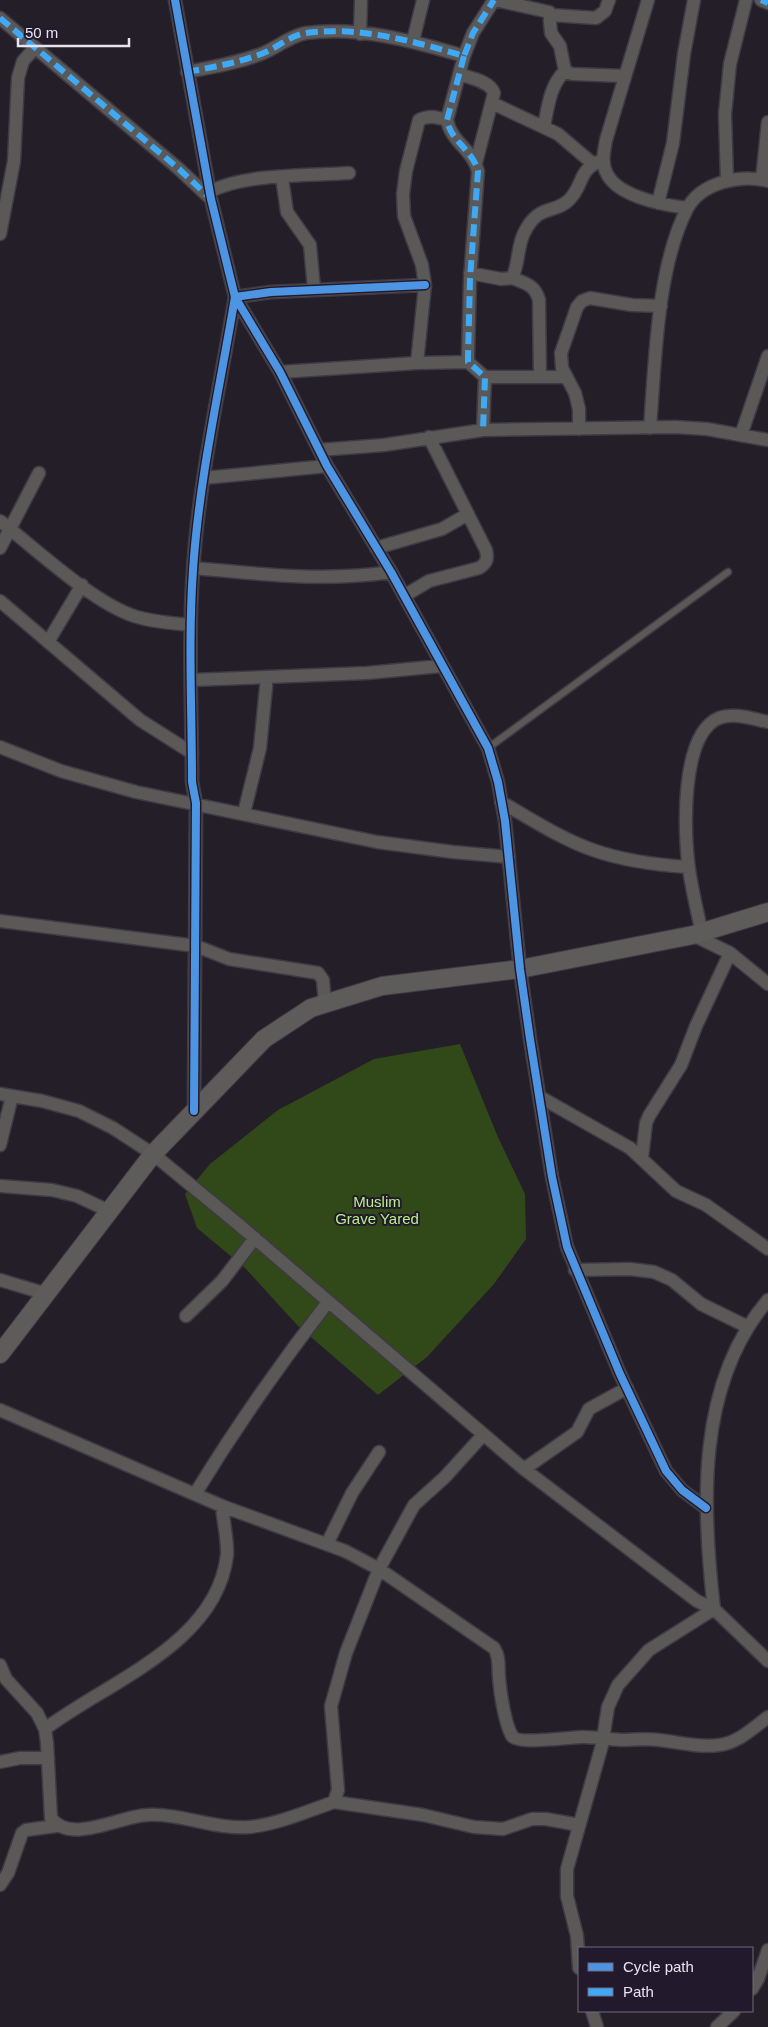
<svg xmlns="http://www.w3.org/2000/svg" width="768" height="2027" font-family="Helvetica,sans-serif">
	<rect width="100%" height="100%" fill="#231e28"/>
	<!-- green -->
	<path fill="#314819" d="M 460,1044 L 497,1135 L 525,1194 L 526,1239 L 494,1284 L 427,1357 L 378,1395 L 297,1325 L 245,1268 L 197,1228 L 185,1194 L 210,1164 L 278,1110 L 374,1059 Z"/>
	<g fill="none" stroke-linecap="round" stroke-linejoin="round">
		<defs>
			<path id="service" d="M 488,748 L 728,572"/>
			<path id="minor" d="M 175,0 L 211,199 L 235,297 L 280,372 L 327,466 L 391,572 L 488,748 L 498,782 L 505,821 L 520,969 L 530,1039 L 552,1177 L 567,1247 L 620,1374 L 666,1471 L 682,1490 L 706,1508
				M 495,0 L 549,12 L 551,33 L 560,46 L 565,71 L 572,74 L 625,76
				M 648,0 L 606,140 C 604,151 601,163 607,174 C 619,197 664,205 687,208
				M 761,0 L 768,3
				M 551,15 L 596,18 L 605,11 L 609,0
				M 0,18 L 179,169 L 211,199
				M 360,34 L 361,0
				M 413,41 L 423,0
				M 464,56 L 447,120 C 451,142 473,150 478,171 L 470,279 L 468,356 L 468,362 L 485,377 L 483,430
				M 187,72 C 213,67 237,63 261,54 C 277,48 289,36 306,33 C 359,26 413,41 464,56 L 473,33 L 494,0
				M 459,74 C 470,78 490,81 494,93 L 476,163
				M 492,103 L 558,134 L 592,163
				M 544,126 C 548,107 550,85 565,71
				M 282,178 L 287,212 L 310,245 L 314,289
				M 762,179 L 768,122
				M 727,180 L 725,114 L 730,64 L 746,0
				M 209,192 C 245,173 308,176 349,173
				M 658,203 L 673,143 L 684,54 L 694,0
				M 0,234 L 14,161 L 18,78 L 23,61 L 34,49
				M 470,273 L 501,279 L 512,278 C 519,265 517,247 524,233 C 539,203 553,215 569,200 C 585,184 577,169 603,160
				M 512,278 C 525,283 535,285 539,300 L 540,377
				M 417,363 L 425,285 L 422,265 L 404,216 L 403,194 L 406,171 L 419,120 C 429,115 436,117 447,120
				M 280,372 L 417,363 L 468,362
				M 485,377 L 566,377
				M 650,428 C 655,362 657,267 687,209 C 701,182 741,174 768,181
				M 579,429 L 579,409 L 575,393 L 562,368 L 561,353 L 577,307 L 582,301 L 590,298 L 632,305 L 661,306
				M 741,435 L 768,356
				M 319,450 L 384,445 L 483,430 L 675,427 L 707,429 L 768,440
				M 204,478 L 327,466
				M 0,521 C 36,549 92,602 134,616 C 152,622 171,623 190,625
				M 0,548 L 39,473
				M 376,548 L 442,529 L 468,514
				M 193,568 C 259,574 325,582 391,572
				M 404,596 L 429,581 L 479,568 C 487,563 488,559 486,550 L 429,437
				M 0,601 L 140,720 L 192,753
				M 48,642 L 82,585
				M 192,680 L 367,673 L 441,666
				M 0,747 L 61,771 L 136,792 L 377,842 L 453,852 L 509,857
				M 501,802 C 531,819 561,839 593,850 C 624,861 657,865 688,867
				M 244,813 L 260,748 L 267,677
				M 0,921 L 196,946 L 229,959 L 318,973 L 323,980 L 325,1004
				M 702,933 C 697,911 692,890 689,869 C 684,834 680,734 719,718 C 734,712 753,719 768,722
				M 730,953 L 768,984
				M 0,1094 L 42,1101 L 79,1111 L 113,1128 L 153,1154 L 238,1224 L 524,1469 L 697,1601 L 714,1609 L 768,1661
				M 540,1097 L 630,1148 L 676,1191 L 706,1205 L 768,1249
				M 194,1111 L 196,803 L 192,782 C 192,712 188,641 193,570 C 199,479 220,387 235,297 L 271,292 L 425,285
				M 0,1145 L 12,1096
				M 642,1157 L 646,1123 L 649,1116 L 681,1065 L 696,1026 L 730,953 L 693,935
				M 0,1186 L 52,1190 L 77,1196 L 109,1211
				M 575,1270 L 630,1269 L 654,1272 L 672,1280 L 701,1304 L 748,1327
				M 0,1280 L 47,1294
				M 186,1316 L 222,1281 L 255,1238
				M 0,1410 L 222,1506 L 345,1551 L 379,1569 L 494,1648 C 500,1657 498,1666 499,1677 C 500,1692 505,1724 512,1736 C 518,1745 571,1737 583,1737 C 596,1737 608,1739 621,1740 C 634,1740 646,1738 659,1740 C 679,1742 699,1748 719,1745 C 738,1743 753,1728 768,1717
				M 524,1469 L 577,1432 L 589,1409 L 627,1388
				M 195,1494 C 236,1427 280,1364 328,1302
				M 327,1544 L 352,1493 L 379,1452
				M 0,1665 L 6,1679 L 37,1713 L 45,1729 L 47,1743 L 51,1818 C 70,1845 120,1816 147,1815 C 181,1813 216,1830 250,1827 C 278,1824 308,1811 334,1802 L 338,1790 L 331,1706 L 346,1653 L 379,1569 L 414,1505 L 445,1477 L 483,1435
				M 45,1729 C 107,1682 217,1644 227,1555 C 228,1540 223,1521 222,1506
				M 0,1762 L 20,1758 L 48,1758
				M 334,1802 L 423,1815 L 474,1827 L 503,1829 L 532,1819 L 546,1819 L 579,1825
				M 0,1885 L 8,1873 L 22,1833 L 26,1830 L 56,1826
				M 579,1968 L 577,1936 L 567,1896 L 567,1869 L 602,1745 L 608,1707 L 618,1685 L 649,1650 L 714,1609 C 702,1507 696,1384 768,1300
				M 752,1989 L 758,1979 L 768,1950
				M 592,2011 L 597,2027
				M 717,2027 L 734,2011"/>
			<path id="secondary" d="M 0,1354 L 153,1154 L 264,1039 L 311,1008 L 382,986 L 520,969 L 693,935 L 768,912"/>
		</defs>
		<!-- service casing -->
		<use href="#service" stroke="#3f3a43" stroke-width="9"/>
		<!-- minor casing -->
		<use href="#minor" stroke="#3f3a43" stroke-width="15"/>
		<!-- secondary casing -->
		<use href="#secondary" stroke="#3f3a43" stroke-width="20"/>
		<!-- service -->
		<use href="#service" stroke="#5a5958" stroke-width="6"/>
		<!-- minor -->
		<use href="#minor" stroke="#5a5958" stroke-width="12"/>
		<!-- secondary -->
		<use href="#secondary" stroke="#5e5b5b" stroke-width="18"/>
		<!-- quiet -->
		<path stroke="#3fa9f5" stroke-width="6" stroke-dasharray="12 6" stroke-linecap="butt" d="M 761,0 L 768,3
			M 0,18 L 179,169 L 211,199
			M 464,56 L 447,120 C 451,142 473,150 478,171 L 470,279 L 468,356 L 468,362 L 485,377 L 483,430
			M 187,72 C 213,67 237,63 261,54 C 277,48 289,36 306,33 C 359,26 413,41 464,56 L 473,33 L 494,0"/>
		<defs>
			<path id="cycleway" d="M 175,0 L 211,199 L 235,297 L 280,372 L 327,466 L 391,572 L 488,748 L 498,782 L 505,821 L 520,969 L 530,1039 L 552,1177 L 567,1247 L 620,1374 L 666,1471 L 682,1490 L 706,1508
				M 194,1111 L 196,803 L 192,782 C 192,712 188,641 193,570 C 199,479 220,387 235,297 L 271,292 L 425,285"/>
		</defs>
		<!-- cycleway casing -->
		<use href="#cycleway" stroke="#221a2c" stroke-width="11"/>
		<!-- cycleway -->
		<use href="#cycleway" stroke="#4d94e3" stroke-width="8"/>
	</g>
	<g text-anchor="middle" stroke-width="4" stroke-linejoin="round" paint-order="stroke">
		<!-- park labels -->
		<g font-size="15" fill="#b9f089" stroke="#221a2c">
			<text x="377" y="1207">Muslim<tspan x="377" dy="17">Grave Yared</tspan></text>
		</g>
	</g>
	<!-- legend -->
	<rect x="578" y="1947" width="175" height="65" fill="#221a2c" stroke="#716a7a"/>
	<rect x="588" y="1963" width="25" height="8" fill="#4d94e3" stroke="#716a7a"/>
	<text x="623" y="1972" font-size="15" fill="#e8e3f0">Cycle path</text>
	<rect x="588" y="1988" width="25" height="8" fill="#3fa9f5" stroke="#716a7a"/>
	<text x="623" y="1997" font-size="15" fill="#e8e3f0">Path</text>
	<!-- scale -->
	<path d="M18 38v8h111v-8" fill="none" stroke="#e8e3f0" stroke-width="2.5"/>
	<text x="25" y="38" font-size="15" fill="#e8e3f0" stroke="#221a2c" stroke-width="4" paint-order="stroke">50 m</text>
</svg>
